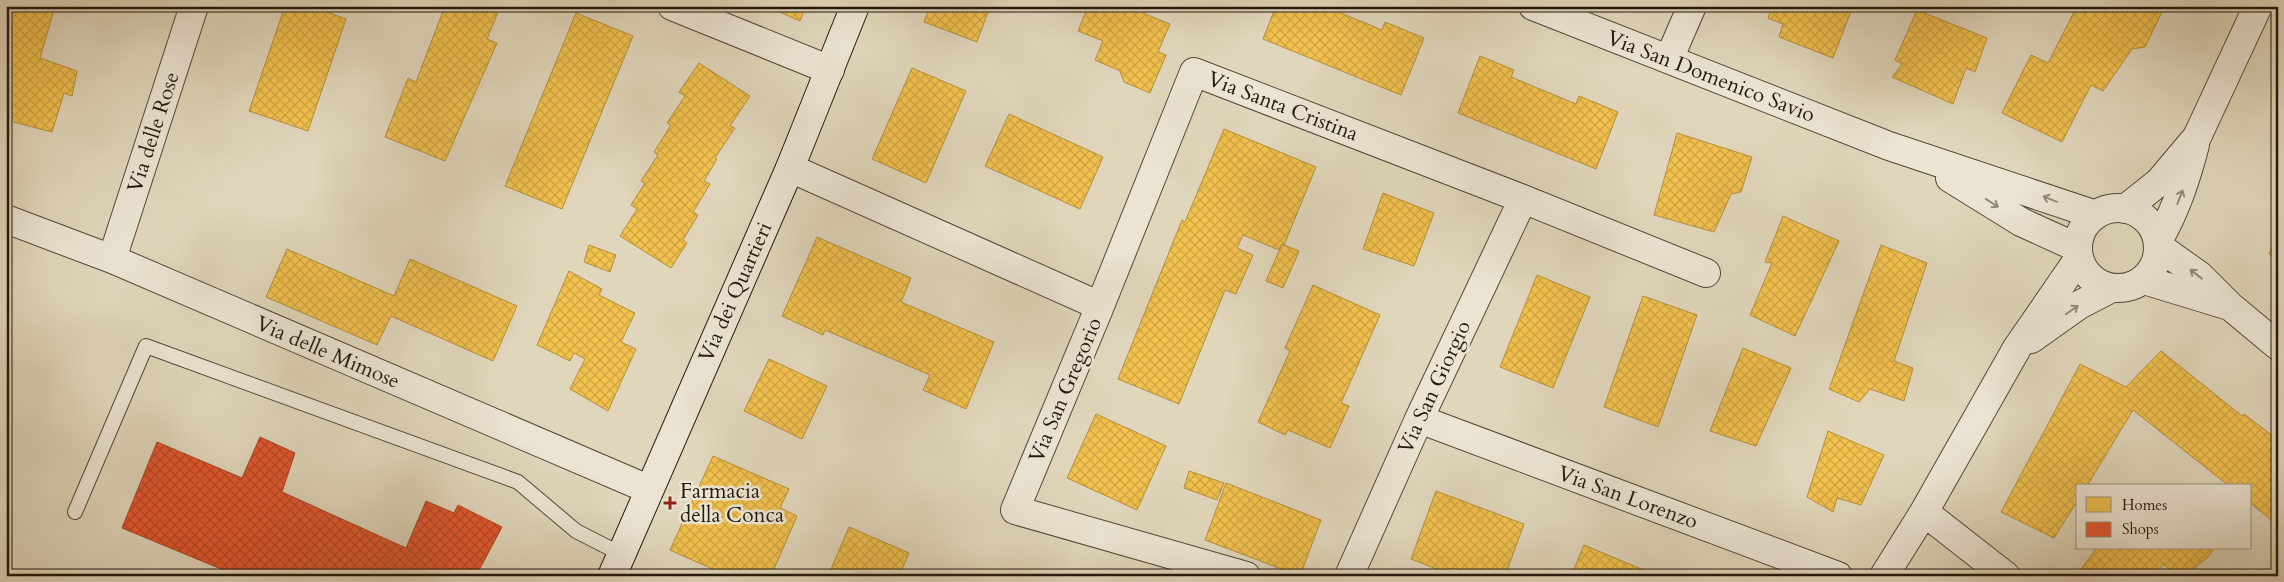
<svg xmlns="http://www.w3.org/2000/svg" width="2284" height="582" font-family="Cardo,serif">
	<defs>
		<pattern id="homes-cross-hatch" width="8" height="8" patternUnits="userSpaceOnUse" patternTransform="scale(1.25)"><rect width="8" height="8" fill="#f2c14e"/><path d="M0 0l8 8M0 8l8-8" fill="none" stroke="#cfa543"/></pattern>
		<pattern id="shops-cross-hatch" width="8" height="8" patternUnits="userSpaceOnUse" patternTransform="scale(1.25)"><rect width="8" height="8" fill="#e4572e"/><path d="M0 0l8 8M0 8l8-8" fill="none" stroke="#b84726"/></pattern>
	</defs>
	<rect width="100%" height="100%" fill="#e0d6bb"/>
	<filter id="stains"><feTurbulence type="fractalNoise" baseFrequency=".004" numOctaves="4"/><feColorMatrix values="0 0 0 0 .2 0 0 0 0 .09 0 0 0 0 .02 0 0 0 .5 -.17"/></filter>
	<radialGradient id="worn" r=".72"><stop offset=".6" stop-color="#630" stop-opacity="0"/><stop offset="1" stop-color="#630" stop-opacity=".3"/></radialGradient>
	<!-- homes -->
	<path fill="url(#homes-cross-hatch)" stroke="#b48e3a" d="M 6,6 L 55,6 L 40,58 L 77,71 L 72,96 L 64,93 L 52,132 L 6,120 Z
		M 285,6 L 311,6 L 346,19 L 308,131 L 249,111 Z
		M 445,6 L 483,6 L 498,12 L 487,39 L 497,43 L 445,161 L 385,137 L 408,78 L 416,82 Z
		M 766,6 L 806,6 L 800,21 Z
		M 930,6 L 990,6 L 977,42 L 924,22 Z
		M 1088,6 L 1150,6 L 1145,14 L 1170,24 L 1158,52 L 1166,55 L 1150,93 L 1124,82 L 1120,71 L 1095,60 L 1103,41 L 1078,31 Z
		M 1276,6 L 1324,6 L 1382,30 L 1385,22 L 1424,38 L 1401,95 L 1263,39 Z
		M 1772,6 L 1853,6 L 1833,58 L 1779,37 L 1783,24 L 1768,18 Z
		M 2092,6 L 2165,6 L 2145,47 L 2132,49 L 2103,91 L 2091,85 L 2062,142 L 2002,113 L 2031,55 L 2048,63 L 2074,12 L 2087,13 Z
		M 1917,10 L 1987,38 L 1975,72 L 1966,68 L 1953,104 L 1892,77 L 1902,64 L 1895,60 Z
		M 576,13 L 633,36 L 562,209 L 505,186 Z
		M 1480,56 L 1514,70 L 1511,77 L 1576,104 L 1579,96 L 1618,112 L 1596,169 L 1458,113 Z
		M 699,63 L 750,96 L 730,126 L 735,128 L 715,158 L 717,159 L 704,181 L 710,184 L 693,212 L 698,215 L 683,240 L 687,243 L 671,268 L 620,236 L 637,209 L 631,205 L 645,183 L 641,181 L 658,155 L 654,152 L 671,125 L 667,123 L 685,96 L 679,92 Z
		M 912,68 L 966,91 L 926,183 L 872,159 Z
		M 1009,114 L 1103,157 L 1080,209 L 985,166 Z
		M 1224,129 L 1316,167 L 1284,245 L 1282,244 L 1279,250 L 1243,235 L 1237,248 L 1253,255 L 1236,294 L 1225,290 L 1179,404 L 1118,379 L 1182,220 L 1185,222 Z
		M 1677,133 L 1752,157 L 1741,192 L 1731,194 L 1714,232 L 1654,215 Z
		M 1383,193 L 1434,213 L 1414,266 L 1363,249 Z
		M 1783,216 L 1839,241 L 1795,336 L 1750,315 L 1772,263 L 1765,262 Z
		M 2278,232 L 2278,258 L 2269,254 Z
		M 817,237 L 911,278 L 901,302 L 994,342 L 966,409 L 923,390 L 930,375 L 825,330 L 823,335 L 782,316 Z
		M 1282,244 L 1299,251 L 1283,288 L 1266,281 Z
		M 589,245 L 616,255 L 610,272 L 584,262 Z
		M 1881,245 L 1927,263 L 1894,361 L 1913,368 L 1904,401 L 1870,389 L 1859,402 L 1829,389 Z
		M 287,249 L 394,296 L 410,259 L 517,306 L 493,361 L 391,316 L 377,345 L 266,297 Z
		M 569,271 L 602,289 L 599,295 L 635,313 L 621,342 L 636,349 L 608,411 L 570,389 L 585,359 L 574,353 L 570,361 L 537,345 Z
		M 1537,275 L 1590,297 L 1553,388 L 1500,367 Z
		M 1313,285 L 1380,315 L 1341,403 L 1349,406 L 1330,448 L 1288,430 L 1285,435 L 1258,422 L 1290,351 L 1285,348 Z
		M 1643,296 L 1697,315 L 1658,427 L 1604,407 Z
		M 1743,348 L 1791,368 L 1756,446 L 1710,431 Z
		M 2161,351 L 2242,416 L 2244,414 L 2278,440 L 2278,520 L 2275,523 L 2250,503 L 2250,486 L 2229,486 L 2133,410 L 2087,486 L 2078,486 L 2078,500 L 2054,538 L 2001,512 L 2080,364 L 2126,387 Z
		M 769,359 L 827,386 L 802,439 L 744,411 Z
		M 1096,414 L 1166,446 L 1137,510 L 1067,478 Z
		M 1828,431 L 1884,455 L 1861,505 L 1837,498 L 1833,512 L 1807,497 Z
		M 713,456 L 789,489 L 780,508 L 797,516 L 771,576 L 728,576 L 670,550 Z
		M 1189,471 L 1224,483 L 1217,500 L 1184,488 Z
		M 1226,483 L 1321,520 L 1300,576 L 1205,540 Z
		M 1436,491 L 1524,524 L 1505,576 L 1454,576 L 1411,559 Z
		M 849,527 L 909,553 L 899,576 L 828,576 Z
		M 1584,545 L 1658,576 L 1571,576 Z
		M 2097,548 L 2215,548 L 2208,557 L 2185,576 L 2175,576 L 2164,564 L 2153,576 L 2088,576 L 2080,570 Z"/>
	<!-- shops -->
	<path fill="url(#shops-cross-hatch)" stroke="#aa4424" d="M 260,437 L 295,453 L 282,492 L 406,548 L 426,501 L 454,513 L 458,505 L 502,527 L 476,576 L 238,576 L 122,528 L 157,442 L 242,478 Z"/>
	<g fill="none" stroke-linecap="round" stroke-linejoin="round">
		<defs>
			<path id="lane" d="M 75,512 L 146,346 L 518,482 L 576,531 L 621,554"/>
			<path id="street" d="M 672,6 L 830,70
				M 1533,6 L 1889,146 L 2096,215
				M 1669,59 L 1692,6
				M 790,168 L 1100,306 L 1015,510 L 1246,576
				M 1950,178 L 2021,222 L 2078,248
				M2078 248a40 40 0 1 1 80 0a40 40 0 1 1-80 0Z
				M 2125,209 L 2159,182 L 2197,137 L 2258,6
				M 6,219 L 112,259 L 648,489
				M 2158,241 C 2176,210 2186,179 2195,145
				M 2158,246 L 2200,276 L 2230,306 L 2278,346
				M 112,259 L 194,6
				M 2144,280 L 2226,305
				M 1100,306 L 1194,72 L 1523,199 L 1706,273
				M 2031,339 L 2079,305 L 2112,288
				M 1419,419 L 1838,576
				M 1924,512 L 2006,576
				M 1349,576 L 1419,419 L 1523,199
				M 1884,576 L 1924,512 L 2017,348 L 2079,258"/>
			<path id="secondary" d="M 612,576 L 790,168 L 855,6"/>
		</defs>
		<!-- lane casing -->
		<use href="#lane" stroke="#524838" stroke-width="16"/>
		<!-- street casing -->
		<use href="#street" stroke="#524838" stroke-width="30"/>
		<!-- secondary casing -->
		<use href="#secondary" stroke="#23180d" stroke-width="30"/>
		<!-- lane -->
		<use href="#lane" stroke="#ebe4d3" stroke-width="14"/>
		<!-- street -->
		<use href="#street" stroke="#ebe4d3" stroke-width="28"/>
		<!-- secondary -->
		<use href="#secondary" stroke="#ebe4d3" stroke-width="28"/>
	</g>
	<!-- one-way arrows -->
	<defs><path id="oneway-shaft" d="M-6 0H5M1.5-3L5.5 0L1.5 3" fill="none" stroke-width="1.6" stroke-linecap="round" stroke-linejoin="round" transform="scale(1.25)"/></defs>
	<g stroke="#91887a">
		<use href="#oneway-shaft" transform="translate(2180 197) rotate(-69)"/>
		<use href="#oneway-shaft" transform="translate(2050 199) rotate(-158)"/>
		<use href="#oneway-shaft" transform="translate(1992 203) rotate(33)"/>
		<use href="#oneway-shaft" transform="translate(2196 274) rotate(-142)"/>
		<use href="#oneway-shaft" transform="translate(2072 310) rotate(-35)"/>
	</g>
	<!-- markers -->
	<path fill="#8f2418" stroke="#ebe4d3" stroke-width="2" d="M667.5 495.5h5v5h5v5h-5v5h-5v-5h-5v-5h5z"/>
	<g text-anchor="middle" stroke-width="5" stroke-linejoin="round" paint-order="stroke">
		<!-- street labels -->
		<g font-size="21" fill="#23180d" stroke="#ebe4d3">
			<text transform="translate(1711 76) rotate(21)" y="7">Via San Domenico Savio</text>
			<text transform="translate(1283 106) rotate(21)" y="7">Via Santa Cristina</text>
			<text transform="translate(153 132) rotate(-72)" y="7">Via delle Rose</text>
			<text transform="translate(735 292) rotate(-66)" y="7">Via dei Quartieri</text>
			<text transform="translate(328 352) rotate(23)" y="7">Via delle Mimose</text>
			<text transform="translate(1434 387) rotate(-65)" y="7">Via San Giorgio</text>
			<text transform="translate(1065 390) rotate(-67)" y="7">Via San Gregorio</text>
			<text transform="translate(1628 497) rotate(20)" y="7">Via San Lorenzo</text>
		</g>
		<!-- poi labels -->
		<g font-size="21" fill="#23180d" stroke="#ebe4d3" text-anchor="start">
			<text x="680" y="498">Farmacia<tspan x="680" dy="24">della Conca</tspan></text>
		</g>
	</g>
	<!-- margin -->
	<rect width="2284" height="582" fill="none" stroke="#e0d6bb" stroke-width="25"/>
	<rect x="8" y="8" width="2269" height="567" fill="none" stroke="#23180d" stroke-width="2.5"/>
	<rect x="12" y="12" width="2259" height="557" fill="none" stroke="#23180d"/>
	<!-- legend -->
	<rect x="2076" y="484" width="175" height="65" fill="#ebe4d3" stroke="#9b9284"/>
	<rect x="2086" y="497" width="25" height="15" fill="#f2c14e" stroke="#9b9284"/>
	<text x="2122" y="510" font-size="15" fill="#23180d">Homes</text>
	<rect x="2086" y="522" width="25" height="15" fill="#e4572e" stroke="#9b9284"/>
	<text x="2122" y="534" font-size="15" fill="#23180d">Shops</text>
	<rect width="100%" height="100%" filter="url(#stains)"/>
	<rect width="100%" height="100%" fill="url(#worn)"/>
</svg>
